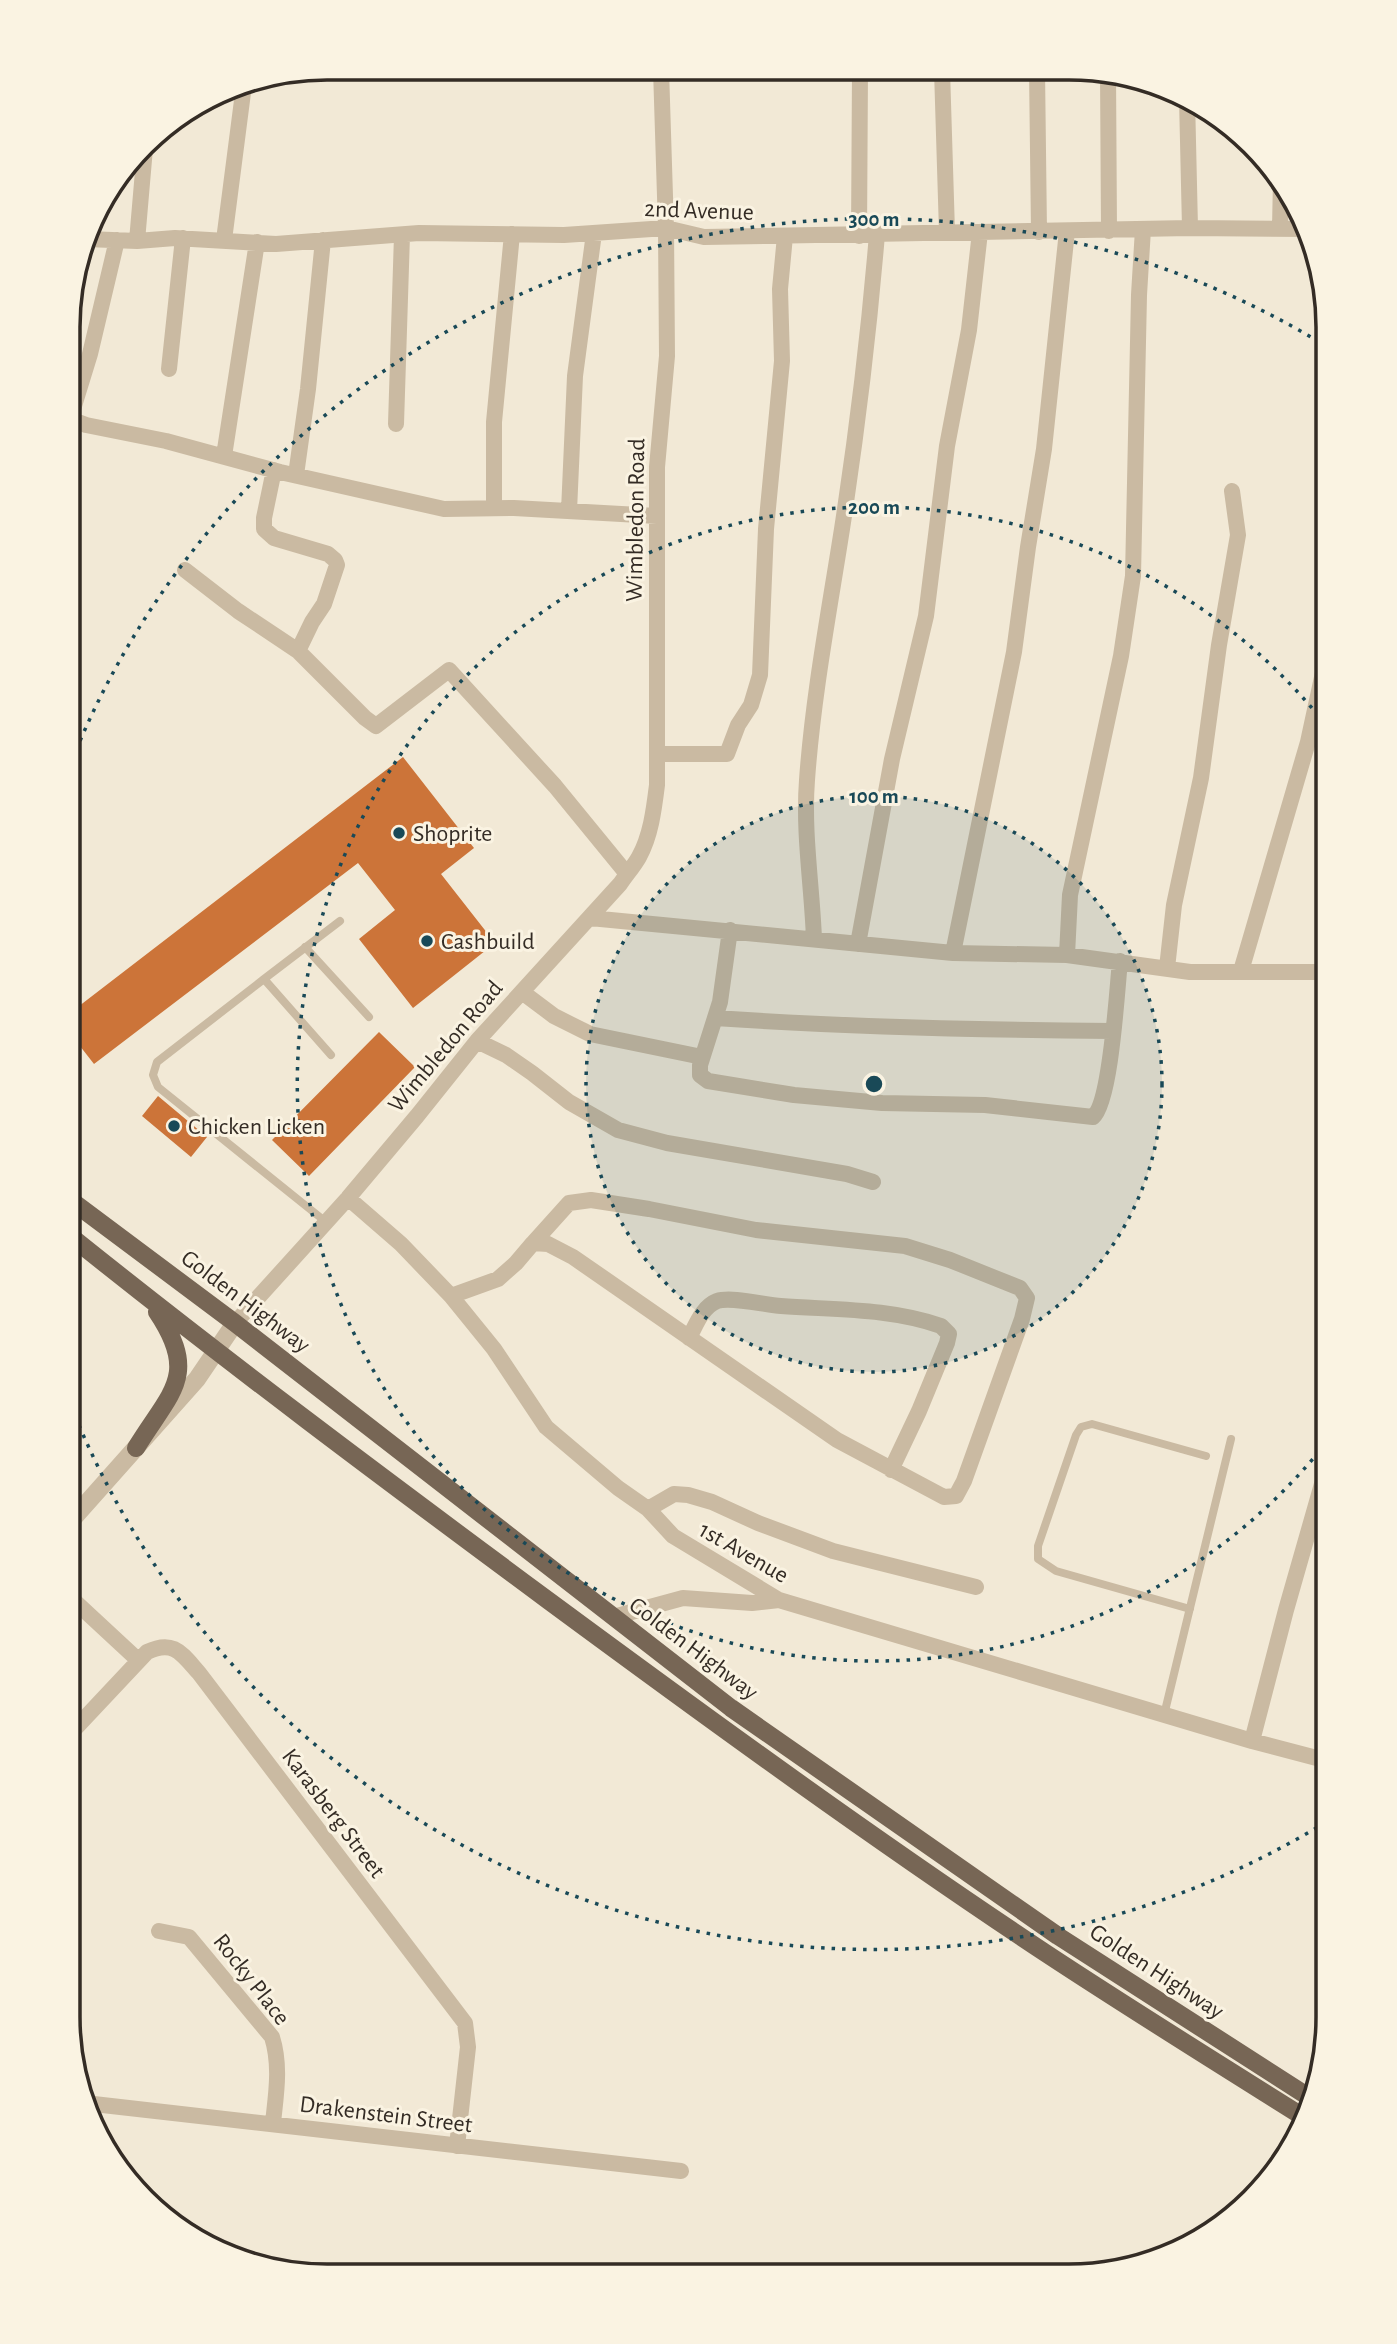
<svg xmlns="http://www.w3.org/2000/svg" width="1397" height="2344" font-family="'Alegreya Sans',sans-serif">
	<rect width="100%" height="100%" fill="#f2e9d6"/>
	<!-- building -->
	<path fill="#cc7439" d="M 403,757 L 474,848 L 441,874 L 495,943 L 413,1008 L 359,939 L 395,910 L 358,863 L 94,1064 L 69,1032 L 70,1013 Z
		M 379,1032 L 415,1067 L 309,1176 L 272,1140 Z
		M 158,1096 L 207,1137 L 191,1157 L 142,1116 Z"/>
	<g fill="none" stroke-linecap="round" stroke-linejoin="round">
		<!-- service -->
		<path stroke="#cabaa2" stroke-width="8" d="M 305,947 L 369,1017
			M 264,979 L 340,921
			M 326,1222 L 158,1087 L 153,1075 L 157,1062 L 264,979 L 331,1055
			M 1190,1609 L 1056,1571 L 1038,1559 L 1038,1546 L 1076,1435 L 1081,1427 L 1092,1424 L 1206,1456
			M 1164,1715 L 1231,1439"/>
		<!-- minor -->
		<path stroke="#cabaa2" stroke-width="16" d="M 942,70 L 947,232
			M 1037,70 L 1039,232
			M 1108,72 L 1109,231
			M 1187,98 L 1190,228
			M 1280,228 L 1281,179
			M 859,236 L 860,70
			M 87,239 L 137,241 L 175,238 L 276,244 L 419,233 L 564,235 L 666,228 L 704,237 L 1190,228 L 1309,229
			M 117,240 L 90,354 L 70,419 L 86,425 L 166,441 L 280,472 L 444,509 L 514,508 L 657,516
			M 224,240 L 244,85
			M 137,241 L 145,148
			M 169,369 L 183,238
			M 396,424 L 402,235
			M 224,456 L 257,242
			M 274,470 L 264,518 L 264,529 L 274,538 L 328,554 L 335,560 L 337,565 L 324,604 L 312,622 L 298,651
			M 296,475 L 308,389 L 323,240
			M 494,508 L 494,422 L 512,234
			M 569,511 L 575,376 L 594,233
			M 185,570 L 238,611 L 298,651 L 365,718 L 376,726 L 449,670 L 555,786 L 627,874
			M 657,754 L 727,754 L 738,725 L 751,705 L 760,675 L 766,529 L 782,361 L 780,289 L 785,236
			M 590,918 L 953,953 L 1067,955 L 1190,972 L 1329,972
			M 730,930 L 720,1002 L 700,1065 L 700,1075 L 708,1081 L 794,1095 L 882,1103 L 985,1105 L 1093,1117 C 1111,1102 1117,989 1120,961
			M 814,939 C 812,886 803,833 807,780 C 813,696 829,612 842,529 C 857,431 869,332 877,234
			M 858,944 L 892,759 L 926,616 L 947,446 L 969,330 L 980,232
			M 953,953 L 1014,652 L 1028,547 L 1044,449 L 1067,231
			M 1067,955 L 1070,895 L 1121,656 L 1133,576 L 1139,295 L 1143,229
			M 1167,968 L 1174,905 L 1201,778 L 1219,645 L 1238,535 L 1232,491
			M 1241,971 L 1308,742 L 1329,645
			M 522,992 L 554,1016 L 590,1034 L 702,1057
			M 715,1018 C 847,1027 980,1030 1113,1031
			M 477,1041 L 506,1055 L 532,1073 L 569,1102 L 618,1130 L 667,1143 L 847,1174 L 873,1182
			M 348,1198 L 401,1244 L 451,1296 L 494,1349 L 546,1427 L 618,1488 L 648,1509 L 673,1536 L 779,1600 L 1252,1741 L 1328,1761
			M 451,1296 L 498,1279 L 516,1263 L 533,1243 L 548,1244 L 573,1257 L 837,1440 L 944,1497 L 956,1496 L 964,1481 L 1022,1319 L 1027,1298 L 1020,1288 L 950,1260 L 905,1246 L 756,1230 L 649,1209 L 591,1200 L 569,1203 L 533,1243
			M 235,1323 L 348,1198 L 417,1116 L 477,1041 L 620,884 C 626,875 634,866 639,857 C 651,835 654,809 657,785 L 657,467 L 667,356 L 666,228 L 661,69
			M 689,1338 C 696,1325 702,1307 717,1301 C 731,1296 765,1305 781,1306 C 835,1310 890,1308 941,1326 L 949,1334 L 947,1343 L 919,1411 L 891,1470
			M 648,1509 L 674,1494 L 688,1495 L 712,1502 L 758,1523 L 833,1551 L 976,1587
			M 69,1596 L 138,1660
			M 613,1617 L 683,1598 L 752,1603 L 779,1600
			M 69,1735 L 147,1652 C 174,1639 182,1654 199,1673 L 465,2023 L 468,2047 L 457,2146
			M 1252,1741 L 1286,1610 L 1328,1463
			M 159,1931 L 189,1937 L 272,2037 C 281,2066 276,2094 273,2123
			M 85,2103 L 681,2171"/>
		<!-- tertiary -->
		<path stroke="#cabaa2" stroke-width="18" d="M 69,1523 L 197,1379 L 235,1323"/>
		<!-- primary -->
		<path stroke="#765" stroke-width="18" d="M 69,1199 L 235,1323 L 731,1708 L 1058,1936 L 1315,2101
			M 69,1235 C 226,1361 387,1481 549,1601 C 713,1722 878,1842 1047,1954 C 1132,2010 1219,2064 1305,2118
			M 136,1448 C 170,1392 200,1376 157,1312"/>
	</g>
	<!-- distance rings -->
	<circle cx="874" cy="1084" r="288" fill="#194957" fill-opacity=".12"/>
	<g fill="none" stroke="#194957" stroke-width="3.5" stroke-dasharray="3.5 7">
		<circle cx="874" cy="1084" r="288"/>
		<path d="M1326 1443A577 577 0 1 1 1326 725"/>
		<path d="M1326 1822A865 865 0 0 1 69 1401M72 760A865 865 0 0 1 1326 346"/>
	</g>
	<!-- markers -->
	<g fill="#194957" stroke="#faf3e2" stroke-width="2.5">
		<circle cx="399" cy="833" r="7"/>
		<circle cx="427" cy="941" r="7"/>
		<circle cx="174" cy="1126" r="7"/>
	</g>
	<g text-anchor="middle" stroke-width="6" stroke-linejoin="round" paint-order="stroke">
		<!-- street labels -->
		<g font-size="24" fill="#342c25" stroke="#faf3e2">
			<text transform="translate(699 210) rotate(2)" y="8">2nd Avenue</text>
			<text transform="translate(635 520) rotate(-89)" y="8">Wimbledon Road</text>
			<text transform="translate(445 1046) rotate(-50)" y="8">Wimbledon Road</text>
			<text transform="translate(246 1301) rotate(37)" y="8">Golden Highway</text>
			<text transform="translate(744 1552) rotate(30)" y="8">1st Avenue</text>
			<text transform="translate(694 1648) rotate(37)" y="8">Golden Highway</text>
			<text transform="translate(334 1813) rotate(53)" y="8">Karasberg Street</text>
			<text transform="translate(1157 1971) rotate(33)" y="8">Golden Highway</text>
			<text transform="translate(252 1979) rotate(52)" y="8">Rocky Place</text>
			<text transform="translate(386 2114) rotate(7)" y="8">Drakenstein Street</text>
		</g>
		<!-- poi labels -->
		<g font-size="24" fill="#342c25" stroke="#faf3e2" text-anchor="start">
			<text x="413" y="841">Shoprite</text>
			<text x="441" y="949">Cashbuild</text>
			<text x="188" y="1134">Chicken Licken</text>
		</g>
	</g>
	<!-- crop -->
	<path d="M0 0H1397V2344H0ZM327 80H1069A247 247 0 0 1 1316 327V2017A247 247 0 0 1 1069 2264H327A247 247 0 0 1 80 2017V327A247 247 0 0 1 327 80Z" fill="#faf3e2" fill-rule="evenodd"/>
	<path fill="none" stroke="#342c25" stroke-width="3.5" d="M327 80H1069A247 247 0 0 1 1316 327V2017A247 247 0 0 1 1069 2264H327A247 247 0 0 1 80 2017V327A247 247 0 0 1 327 80Z"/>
	<circle cx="874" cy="1084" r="10" fill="#194957" stroke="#faf3e2" stroke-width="3.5"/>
	<g font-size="21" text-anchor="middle" font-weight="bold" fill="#194957" stroke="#faf3e2" stroke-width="6" stroke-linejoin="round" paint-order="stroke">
		<text x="874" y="226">300 m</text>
		<text x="874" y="514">200 m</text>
		<text x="874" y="803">100 m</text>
	</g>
</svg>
